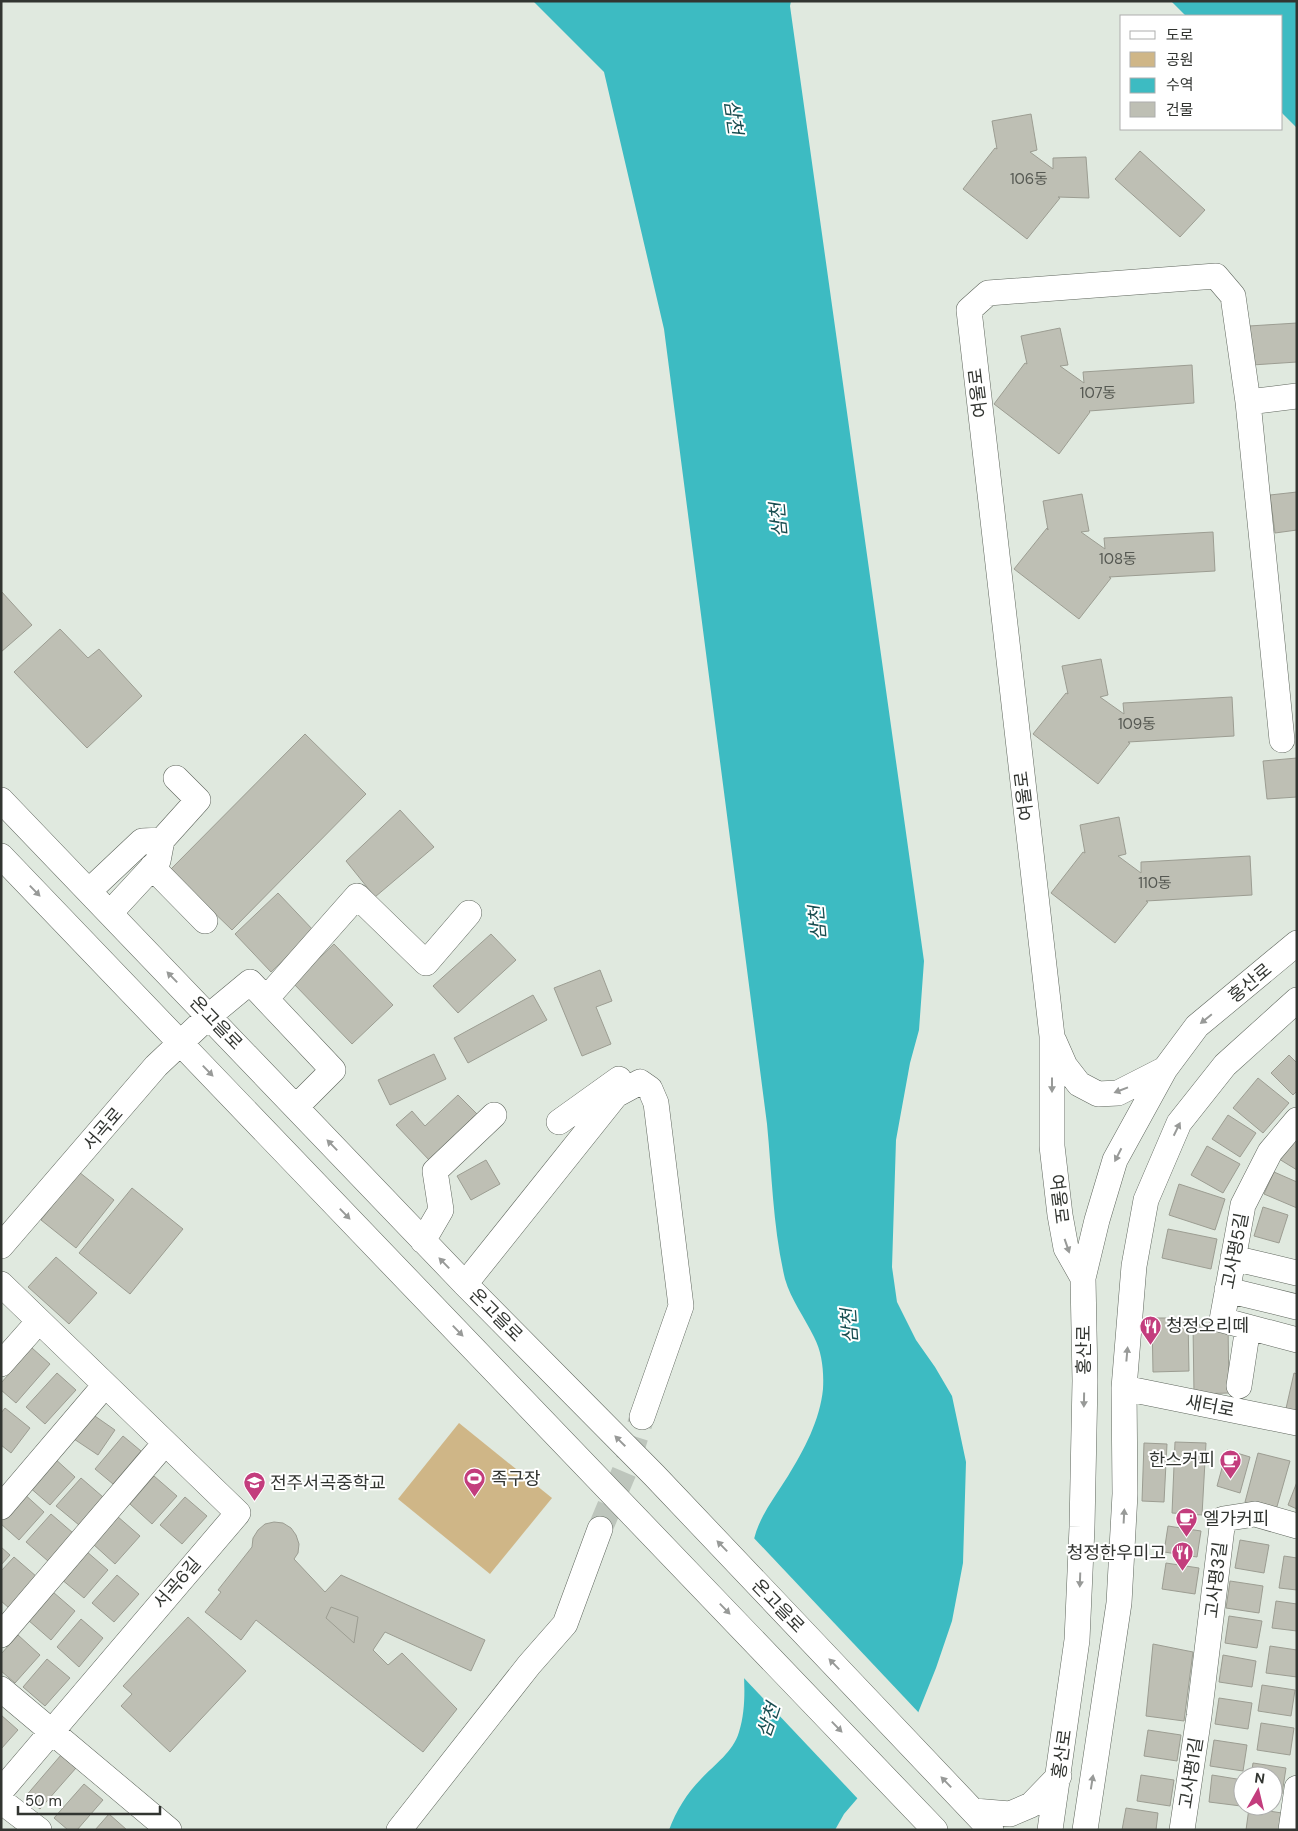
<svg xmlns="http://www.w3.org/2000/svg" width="1298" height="1831" font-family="'DM Sans','Noto Sans KR',sans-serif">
	<rect width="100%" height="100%" fill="#e0e9df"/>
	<!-- green -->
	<path fill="#cfb687" d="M 459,1423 L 552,1498 L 490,1574 L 398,1499 Z"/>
	<!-- water -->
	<path fill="#3dbbc2" d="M 533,1 L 791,1 L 790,6 L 924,961 L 919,1030 L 910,1063 L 896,1140 L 892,1267 L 897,1302 L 916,1340 L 935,1367 L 952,1396 L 966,1462 L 963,1563 L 952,1621 L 936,1668 L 918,1713 L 898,1751 L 844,1814 L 835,1830 L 669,1830 C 676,1811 687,1793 701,1779 C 715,1764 733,1752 739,1732 C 748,1703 743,1674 743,1645 C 743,1625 747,1604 749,1585 C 750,1570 750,1554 754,1539 C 760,1515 775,1497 788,1476 C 804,1450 820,1420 823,1389 C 824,1371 822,1352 814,1337 C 805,1318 791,1300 785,1279 C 773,1229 772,1175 767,1124 L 664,329 L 604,72 Z
		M 1171,1 L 1297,1 L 1297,128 L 1282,113 L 1282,16 L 1186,16 Z"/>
	<!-- pier -->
	<path fill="#e0e9df" d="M 752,1536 L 920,1714 L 900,1752 L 859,1800 L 742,1676 L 740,1644 L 743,1588 Z"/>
	<!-- building -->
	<path fill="#bebfb4" stroke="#9c9d92" d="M 1031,114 L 1037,150 L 1030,152 L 1053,169 L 1053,158 L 1086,157 L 1089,198 L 1058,197 L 1060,198 L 1027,239 L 963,189 L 995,148 L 997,149 L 992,121 Z
		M 1140,151 L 1205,210 L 1180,237 L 1115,179 Z
		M 1297,323 L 1297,362 L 1252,365 L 1249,326 Z
		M 1060,328 L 1068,365 L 1060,366 L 1084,383 L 1083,372 L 1192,365 L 1194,403 L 1089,411 L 1090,412 L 1059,454 L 994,404 L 1025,363 L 1027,364 L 1021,336 Z
		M 1297,492 L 1297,530 L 1275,533 L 1270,495 Z
		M 1082,494 L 1089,531 L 1081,532 L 1105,549 L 1104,538 L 1213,532 L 1215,571 L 1109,577 L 1111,578 L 1079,619 L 1014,569 L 1047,528 L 1048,530 L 1043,501 Z
		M 1,591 L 32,625 L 1,652 Z
		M 60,629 L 88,658 L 99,649 L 142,696 L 87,748 L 14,672 Z
		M 1101,659 L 1108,695 L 1100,697 L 1124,714 L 1123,703 L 1232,697 L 1234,736 L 1128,742 L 1130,743 L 1098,784 L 1033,734 L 1066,693 L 1068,694 L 1062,666 Z
		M 305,734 L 366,794 L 232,930 L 170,870 Z
		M 1297,758 L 1297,797 L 1267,799 L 1263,761 Z
		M 400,810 L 434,847 L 375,897 L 346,861 Z
		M 1119,817 L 1126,854 L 1118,856 L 1141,873 L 1141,862 L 1250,856 L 1252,895 L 1146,901 L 1148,902 L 1115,943 L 1051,893 L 1083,852 L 1085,853 L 1080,825 Z
		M 278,893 L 314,931 L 271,972 L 235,934 Z
		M 491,934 L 516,960 L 458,1013 L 433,986 Z
		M 334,944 L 393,1005 L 352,1044 L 293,983 Z
		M 600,970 L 612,1001 L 596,1007 L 611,1044 L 582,1056 L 554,988 Z
		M 533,995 L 547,1020 L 468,1063 L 454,1038 Z
		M 434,1054 L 446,1079 L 390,1105 L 378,1080 Z
		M 1289,1055 L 1297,1063 L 1297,1091 L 1293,1095 L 1271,1073 Z
		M 1258,1078 L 1289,1103 L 1263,1133 L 1233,1108 Z
		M 458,1095 L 478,1115 L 430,1161 L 396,1125 L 412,1111 L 425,1126 Z
		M 1228,1115 L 1256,1133 L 1240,1157 L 1212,1139 Z
		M 1297,1135 L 1297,1170 L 1279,1159 Z
		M 1207,1146 L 1240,1164 L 1223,1193 L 1191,1175 Z
		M 486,1160 L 500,1184 L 471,1200 L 457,1176 Z
		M 79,1172 L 114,1200 L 76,1248 L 41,1220 Z
		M 1274,1172 L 1297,1182 L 1297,1208 L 1264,1194 Z
		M 1179,1184 L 1225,1199 L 1215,1230 L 1169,1215 Z
		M 132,1188 L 183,1229 L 130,1294 L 79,1253 Z
		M 1263,1207 L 1288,1215 L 1279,1243 L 1254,1236 Z
		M 1168,1229 L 1217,1239 L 1211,1269 L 1162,1258 Z
		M 56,1257 L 97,1293 L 69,1324 L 28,1287 Z
		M 1152,1318 L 1188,1318 L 1189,1371 L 1153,1372 Z
		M 1228,1324 L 1229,1393 L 1194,1394 L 1193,1325 Z
		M 32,1348 L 50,1364 L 16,1403 L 1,1390 L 1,1383 Z
		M 57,1373 L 76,1390 L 45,1424 L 26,1407 Z
		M 1294,1373 L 1297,1374 L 1297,1416 L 1285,1413 Z
		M 5,1408 L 30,1428 L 11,1453 L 1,1445 L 1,1413 Z
		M 89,1412 L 115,1430 L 98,1455 L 71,1437 Z
		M 123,1436 L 141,1451 L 113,1484 L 95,1469 Z
		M 1175,1442 L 1206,1443 L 1202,1515 L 1172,1513 Z
		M 1144,1443 L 1167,1444 L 1164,1502 L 1142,1501 Z
		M 1227,1450 L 1250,1457 L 1240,1493 L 1217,1486 Z
		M 1258,1453 L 1290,1461 L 1276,1510 L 1245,1502 Z
		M 53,1457 L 75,1477 L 50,1505 L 28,1486 Z
		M 154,1476 L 177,1496 L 152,1524 L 130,1504 Z
		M 81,1478 L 103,1497 L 79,1525 L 56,1506 Z
		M 1297,1482 L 1297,1509 L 1288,1505 Z
		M 22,1492 L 44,1512 L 19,1540 L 1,1524 L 1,1516 Z
		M 185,1497 L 207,1516 L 182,1544 L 160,1525 Z
		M 51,1514 L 73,1533 L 48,1561 L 26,1542 Z
		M 117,1516 L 140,1536 L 115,1564 L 93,1544 Z
		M 274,1522 L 283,1523 L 291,1528 L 296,1535 L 299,1544 L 298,1553 L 294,1559 L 325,1592 L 341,1575 L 485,1640 L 471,1671 L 385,1632 L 373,1650 L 388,1665 L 402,1653 L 457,1709 L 423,1752 L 256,1620 L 241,1640 L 205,1612 L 221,1592 L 218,1590 L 252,1547 L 253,1538 L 258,1530 L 265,1524 Z
		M 1168,1526 L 1201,1531 L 1197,1557 L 1164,1552 Z
		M 1240,1540 L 1269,1545 L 1264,1573 L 1235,1568 Z
		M 1,1547 L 10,1555 L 1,1565 Z
		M 86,1551 L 108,1570 L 84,1598 L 61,1579 Z
		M 1284,1556 L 1297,1558 L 1297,1590 L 1279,1588 Z
		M 14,1557 L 37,1577 L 9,1608 L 1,1601 L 1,1571 Z
		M 1166,1563 L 1199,1568 L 1195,1594 L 1162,1589 Z
		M 117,1575 L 139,1594 L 114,1622 L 92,1603 Z
		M 1230,1581 L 1263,1586 L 1259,1613 L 1226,1608 Z
		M 53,1592 L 75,1611 L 51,1640 L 28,1620 Z
		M 1276,1601 L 1297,1604 L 1297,1631 L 1272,1628 Z
		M 331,1607 L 358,1617 L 354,1643 L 326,1618 Z
		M 1229,1616 L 1262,1621 L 1257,1648 L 1225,1643 Z
		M 188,1617 L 246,1671 L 170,1752 L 121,1706 L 132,1694 L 123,1686 Z
		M 81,1619 L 103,1638 L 79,1667 L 57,1647 Z
		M 18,1635 L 40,1655 L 15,1683 L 1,1671 L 1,1654 Z
		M 1153,1644 L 1193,1652 L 1184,1721 L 1146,1716 Z
		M 1270,1646 L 1297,1650 L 1297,1677 L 1266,1673 Z
		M 1223,1655 L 1256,1661 L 1252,1687 L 1219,1682 Z
		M 47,1659 L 70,1678 L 45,1706 L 23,1687 Z
		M 1262,1685 L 1295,1690 L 1291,1716 L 1258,1711 Z
		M 1219,1698 L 1252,1703 L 1248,1729 L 1215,1724 Z
		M 1,1715 L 18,1730 L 1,1749 Z
		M 1261,1723 L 1294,1728 L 1290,1755 L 1257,1750 Z
		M 1148,1730 L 1181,1735 L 1177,1761 L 1144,1756 Z
		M 1214,1740 L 1247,1745 L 1243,1771 L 1210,1766 Z
		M 61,1755 L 76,1768 L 40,1809 L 25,1797 Z
		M 1253,1763 L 1286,1768 L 1282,1794 L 1273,1793 L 1273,1776 L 1251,1776 Z
		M 1141,1775 L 1174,1780 L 1170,1806 L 1137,1801 Z
		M 1212,1775 L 1243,1780 L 1241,1806 L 1209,1802 Z
		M 84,1784 L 103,1800 L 77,1830 L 68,1830 L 54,1818 Z
		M 1126,1808 L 1158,1813 L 1156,1830 L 1122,1830 Z
		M 1249,1808 L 1282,1813 L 1279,1830 L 1246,1830 Z
		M 109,1814 L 127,1830 L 95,1830 Z"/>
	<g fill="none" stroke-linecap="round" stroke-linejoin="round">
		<!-- minor-tunnel -->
		<path stroke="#bdc5bc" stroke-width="25" stroke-dasharray="25 12" stroke-linecap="butt" d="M 600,1529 L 627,1465 L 642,1417"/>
		<defs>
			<path id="minor" d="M 1248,402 L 1297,396
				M 1,800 L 465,1284 L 654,1475 L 991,1830
				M 1,856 L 935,1830
				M 152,867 L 205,921
				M 89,891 L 142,841 L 162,840
				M 110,913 L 158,861 L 162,840 L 198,800 L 176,778
				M 266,999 L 357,896 L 426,963 L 469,913
				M 1054,1041 L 1065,1066 L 1079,1084 L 1098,1094 L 1118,1093 L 1165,1069
				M 1297,1120 L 1270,1152 L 1243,1205 L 1222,1320 L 1297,1340
				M 559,1122 L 619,1079
				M 423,1241 L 441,1210 L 435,1171 L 494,1115
				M 1,1246 L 156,1066 L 209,1016 L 250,982 L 333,1070 L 296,1107
				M 1233,1258 L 1297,1273
				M 1083,1278 L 1066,1248 L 1060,1215 L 1052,1146 L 1052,1036 L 969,310 L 988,293 L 1216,276 L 1233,296 L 1248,402 L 1282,740
				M 1,1284 L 238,1513 L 1,1791
				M 465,1284 L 616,1095 L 640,1082 L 650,1089 L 656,1103 L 681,1306 L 642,1417
				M 1227,1290 L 1297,1307
				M 1,1364 L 39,1321
				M 1239,1386 L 1248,1327
				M 1124,1388 L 1297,1423
				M 1,1507 L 105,1385
				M 1,1635 L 165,1443
				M 1,1689 L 169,1830
				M 1,1801 L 39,1830
				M 974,1811 L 1010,1814 L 1031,1805 L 1059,1776
				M 399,1830 L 529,1665 L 565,1624 L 600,1529
				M 1050,1830 L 1077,1640 L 1082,1527 L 1085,1381 L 1083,1278 L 1097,1220 L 1115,1160 L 1165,1069 L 1197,1026 L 1297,943
				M 1085,1830 L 1119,1603 L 1125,1494 L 1124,1388 L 1134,1266 L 1146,1200 L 1179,1123 L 1225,1065 L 1297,1000
				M 1182,1830 L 1199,1716 L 1223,1519 L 1255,1514 L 1297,1526
				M 1291,1830 L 1297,1788"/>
		</defs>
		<!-- minor casing -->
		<use href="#minor" stroke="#5f665d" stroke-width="26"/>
		<!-- minor -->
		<use href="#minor" stroke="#fff" stroke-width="25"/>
	</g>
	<!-- one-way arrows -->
	<defs><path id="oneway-solid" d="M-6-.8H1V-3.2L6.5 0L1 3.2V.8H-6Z" transform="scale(1.25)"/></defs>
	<g fill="#989a98">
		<use href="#oneway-solid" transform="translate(35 891) rotate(46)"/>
		<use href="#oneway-solid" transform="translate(172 977) rotate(-134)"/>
		<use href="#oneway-solid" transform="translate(1206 1019) rotate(141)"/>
		<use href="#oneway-solid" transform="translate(208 1071) rotate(46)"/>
		<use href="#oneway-solid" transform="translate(1052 1085) rotate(90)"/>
		<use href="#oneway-solid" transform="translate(1121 1090) rotate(159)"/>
		<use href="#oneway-solid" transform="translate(1177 1129) rotate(-64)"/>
		<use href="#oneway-solid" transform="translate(332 1145) rotate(-134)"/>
		<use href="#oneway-solid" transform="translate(1118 1155) rotate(117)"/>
		<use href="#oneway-solid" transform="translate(345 1214) rotate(46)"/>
		<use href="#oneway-solid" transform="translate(1067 1246) rotate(71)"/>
		<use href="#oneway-solid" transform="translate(444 1263) rotate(-134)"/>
		<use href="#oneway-solid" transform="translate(458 1331) rotate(46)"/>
		<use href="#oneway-solid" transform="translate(1127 1354) rotate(-85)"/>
		<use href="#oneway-solid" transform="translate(1084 1400) rotate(91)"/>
		<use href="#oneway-solid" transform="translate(620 1441) rotate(-135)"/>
		<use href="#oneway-solid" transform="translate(1124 1516) rotate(-87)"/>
		<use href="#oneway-solid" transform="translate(722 1546) rotate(-134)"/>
		<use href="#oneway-solid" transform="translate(1080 1580) rotate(92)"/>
		<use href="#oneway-solid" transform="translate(725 1609) rotate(46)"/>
		<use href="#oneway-solid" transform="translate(834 1664) rotate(-134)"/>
		<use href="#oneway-solid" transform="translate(837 1727) rotate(46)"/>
		<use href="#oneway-solid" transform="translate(946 1782) rotate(-134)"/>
		<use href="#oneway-solid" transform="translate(1092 1782) rotate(-81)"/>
	</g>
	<!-- icons -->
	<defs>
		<symbol id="restaurant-pin" viewBox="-11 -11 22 30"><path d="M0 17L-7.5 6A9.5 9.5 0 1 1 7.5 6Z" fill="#c33d7d" stroke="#fff"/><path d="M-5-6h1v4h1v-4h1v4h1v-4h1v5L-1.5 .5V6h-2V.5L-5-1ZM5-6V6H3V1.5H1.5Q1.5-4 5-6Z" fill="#fff"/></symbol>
		<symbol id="cafe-pin" viewBox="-11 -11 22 30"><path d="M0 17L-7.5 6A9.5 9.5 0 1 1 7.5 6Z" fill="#c33d7d" stroke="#fff"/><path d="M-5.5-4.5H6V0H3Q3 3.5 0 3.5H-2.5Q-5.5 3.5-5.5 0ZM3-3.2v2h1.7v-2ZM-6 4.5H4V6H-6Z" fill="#fff"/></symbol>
		<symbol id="stadium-pin" viewBox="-11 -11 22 30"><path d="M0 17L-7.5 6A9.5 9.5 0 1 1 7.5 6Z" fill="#c33d7d" stroke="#fff"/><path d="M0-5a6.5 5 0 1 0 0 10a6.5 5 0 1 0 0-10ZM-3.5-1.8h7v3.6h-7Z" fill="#fff"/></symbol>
		<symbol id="school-pin" viewBox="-11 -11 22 30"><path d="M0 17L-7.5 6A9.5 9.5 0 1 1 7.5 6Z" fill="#c33d7d" stroke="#fff"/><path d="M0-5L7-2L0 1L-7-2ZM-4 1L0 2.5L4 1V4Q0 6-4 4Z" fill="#fff"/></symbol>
	</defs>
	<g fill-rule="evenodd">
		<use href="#restaurant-pin" x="1138" y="1314" width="25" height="34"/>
		<use href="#cafe-pin" x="1218" y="1448" width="25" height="34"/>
		<use href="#stadium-pin" x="462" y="1466" width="25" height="34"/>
		<use href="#school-pin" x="242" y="1470" width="25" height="34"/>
		<use href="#cafe-pin" x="1174" y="1506" width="25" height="34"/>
		<use href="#restaurant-pin" x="1170" y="1540" width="25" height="34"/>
	</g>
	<g text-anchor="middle" stroke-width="4" stroke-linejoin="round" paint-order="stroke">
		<!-- number labels -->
		<g font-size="15" fill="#555852">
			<text x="1029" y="184">106동</text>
			<text x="1098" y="398">107동</text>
			<text x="1118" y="564">108동</text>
			<text x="1137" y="729">109동</text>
			<text x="1155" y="888">110동</text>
		</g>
		<!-- street labels -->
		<g font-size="18" fill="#323531" stroke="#fff">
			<text transform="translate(978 393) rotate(-97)" y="6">여울로</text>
			<text transform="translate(1024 796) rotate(-97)" y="6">여울로</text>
			<text transform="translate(1250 983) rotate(-40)" y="6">홍산로</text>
			<text transform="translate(216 1023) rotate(46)" y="6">온고을로</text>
			<text transform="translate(103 1129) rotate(-49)" y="6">서곡로</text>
			<text transform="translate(1059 1199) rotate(83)" y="6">여울로</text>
			<text transform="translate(1235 1251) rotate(-79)" y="6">고사평5길</text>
			<text transform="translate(496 1315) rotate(45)" y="6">온고을로</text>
			<text transform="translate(1084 1350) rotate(-90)" y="6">홍산로</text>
			<text transform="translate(1210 1406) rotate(11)" y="6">새터로</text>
			<text transform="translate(1216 1580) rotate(-83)" y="6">고사평3길</text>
			<text transform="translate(177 1583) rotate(-49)" y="6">서곡6길</text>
			<text transform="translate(778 1606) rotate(46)" y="6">온고을로</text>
			<text transform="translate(1062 1754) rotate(-82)" y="6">홍산로</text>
			<text transform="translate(1191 1773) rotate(-81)" y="6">고사평1길</text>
		</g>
		<!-- poi labels -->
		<g font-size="18" fill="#323531" stroke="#fff" text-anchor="start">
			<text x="1166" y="1332">청정오리떼</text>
			<text x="1215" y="1466" text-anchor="end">한스커피</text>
			<text x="491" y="1485">족구장</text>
			<text x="270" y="1489">전주서곡중학교</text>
			<text x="1203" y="1525">엘가커피</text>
			<text x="1166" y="1559" text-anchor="end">청정한우미고</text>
		</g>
		<!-- water labels -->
		<g font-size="19" font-style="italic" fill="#184d50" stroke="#fff">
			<text transform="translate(734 117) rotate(82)" y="7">삼천</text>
			<text transform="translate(778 520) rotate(-95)" y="7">삼천</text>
			<text transform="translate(817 923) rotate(-95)" y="7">삼천</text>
			<text transform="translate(849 1326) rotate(-94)" y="7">삼천</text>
			<text transform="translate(768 1720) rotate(-71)" y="7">삼천</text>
		</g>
	</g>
	<!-- border -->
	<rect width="1298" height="1831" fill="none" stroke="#323531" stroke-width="5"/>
	<!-- legend -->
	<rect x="1120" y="15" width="162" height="115" fill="#ffffff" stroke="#adaead"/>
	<rect x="1130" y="31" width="25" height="8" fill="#ffffff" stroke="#adaead"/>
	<text x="1166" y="40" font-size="15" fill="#323531">도로</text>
	<rect x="1130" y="52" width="25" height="15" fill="#cfb687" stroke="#adaead"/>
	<text x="1166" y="65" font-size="15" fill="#323531">공원</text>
	<rect x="1130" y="78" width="25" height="15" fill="#3dbbc2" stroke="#adaead"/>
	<text x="1166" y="90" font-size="15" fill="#323531">수역</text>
	<rect x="1130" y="102" width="25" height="15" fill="#bebfb4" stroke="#adaead"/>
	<text x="1166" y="115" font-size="15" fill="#323531">건물</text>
	<!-- north arrow -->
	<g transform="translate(1258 1791) rotate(8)"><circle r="24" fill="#ffffff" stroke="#adaead"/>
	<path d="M0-4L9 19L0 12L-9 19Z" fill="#c33d7d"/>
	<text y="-8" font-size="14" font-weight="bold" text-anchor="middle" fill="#323531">N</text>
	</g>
	<!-- scale -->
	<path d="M18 1806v8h142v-8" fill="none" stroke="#323531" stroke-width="2.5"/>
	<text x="25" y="1806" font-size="15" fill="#323531" stroke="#ffffff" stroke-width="4" paint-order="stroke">50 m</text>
</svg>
